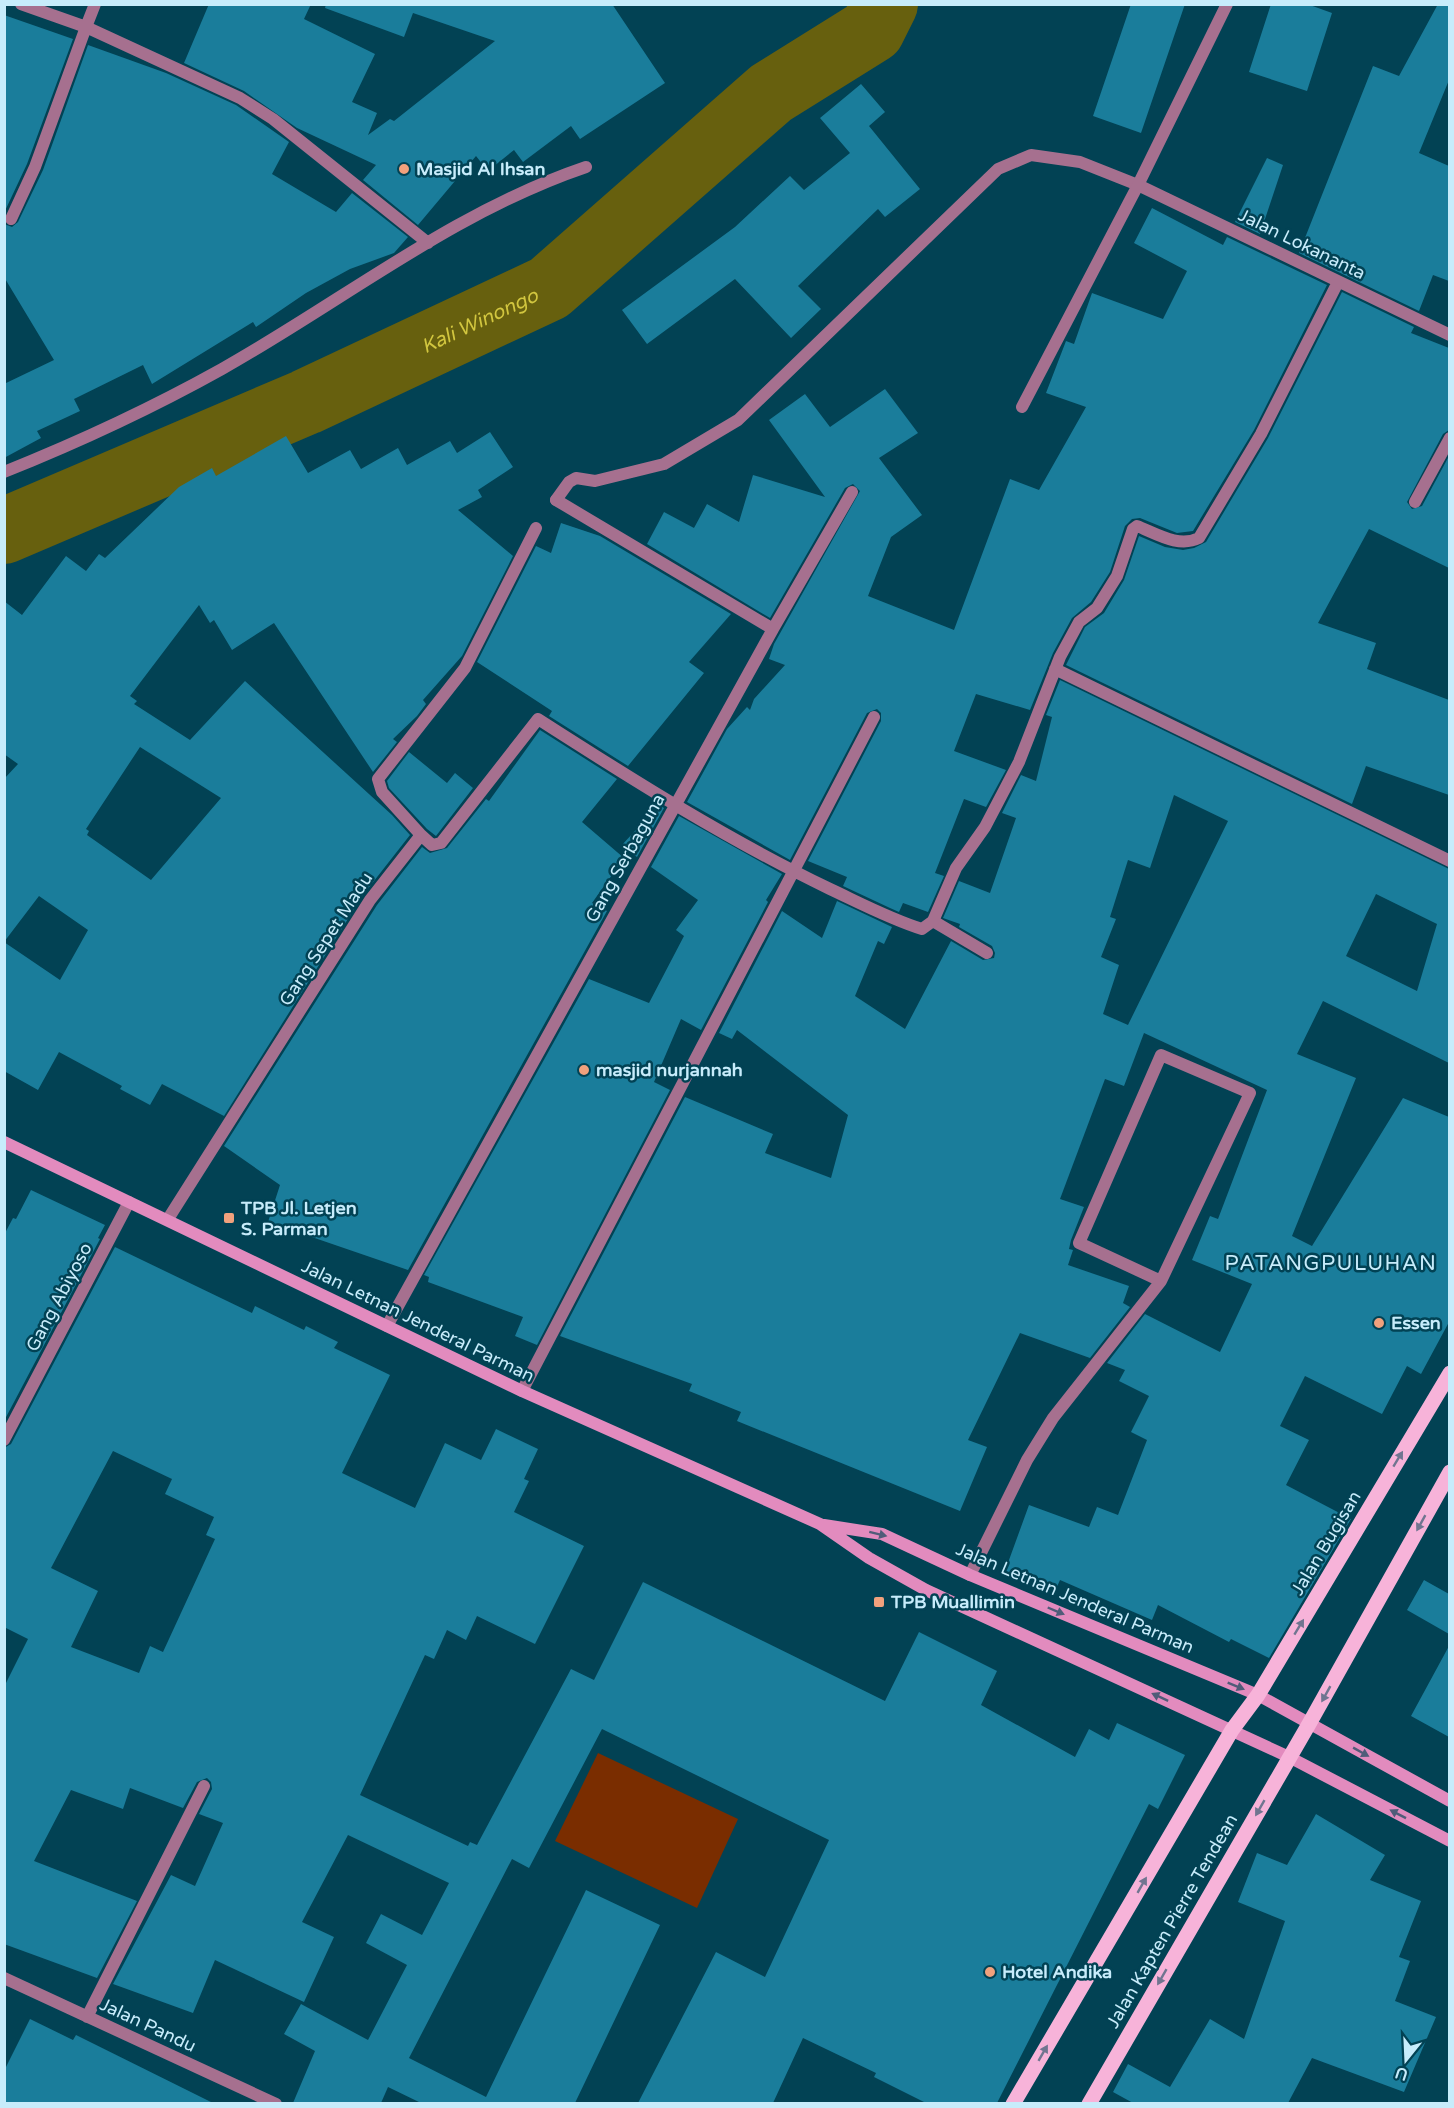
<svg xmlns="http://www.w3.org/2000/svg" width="1454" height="2108" font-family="'Varela Round',sans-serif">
	<rect width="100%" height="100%" fill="#024254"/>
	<!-- green -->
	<path fill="#7a2d00" d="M 598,1753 L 738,1819 L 697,1908 L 555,1841 Z"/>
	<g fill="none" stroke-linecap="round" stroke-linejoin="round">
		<!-- river -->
		<path stroke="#67600e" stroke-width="66" id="s1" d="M 4,531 L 306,402 L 549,288 L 771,93 L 872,30 L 885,4"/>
	</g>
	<!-- building -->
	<path fill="#1a7d9b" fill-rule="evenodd" d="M 209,4 L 311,4 L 304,19 L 375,54 L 352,102 L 377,113 L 368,135 L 390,119 L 394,121 L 495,41 L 413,13 L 404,37 L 325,8 L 326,4 L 612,4 L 665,83 L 580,139 L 571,126 L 523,162 L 514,150 L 488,171 L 476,156 L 418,225 L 363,180 L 376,165 L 297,128 L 244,91 L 184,63 Z
		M 1131,4 L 1185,4 L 1141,133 L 1093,116 Z
		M 1271,4 L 1307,4 L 1332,13 L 1307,91 L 1249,72 Z
		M 1438,4 L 1449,4 L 1449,80 L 1419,153 L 1449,166 L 1449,281 L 1433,275 L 1419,311 L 1299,253 L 1373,66 L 1399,76 Z
		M 4,15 L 73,39 L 27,164 L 4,213 Z
		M 88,45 L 166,73 L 236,105 L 289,142 L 272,174 L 336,212 L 352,193 L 408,237 L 394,253 L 350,269 L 306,293 L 256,327 L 253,322 L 152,384 L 143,365 L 74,399 L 80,411 L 37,431 L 41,438 L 4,458 L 4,384 L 54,360 L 4,277 L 4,224 L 12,227 L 18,222 L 43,170 Z
		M 861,84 L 885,112 L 869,126 L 920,189 L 885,217 L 878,209 L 798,286 L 821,309 L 791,338 L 735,279 L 647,344 L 622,310 L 735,227 L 790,176 L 804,190 L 850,153 L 820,118 Z
		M 1267,158 L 1283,165 L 1260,234 L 1235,222 Z
		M 1152,208 L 1223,245 L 1227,237 L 1327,285 L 1254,430 L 1193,531 L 1177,533 L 1140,518 L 1132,519 L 1125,526 L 1110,572 L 1091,602 L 1072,618 L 1053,653 L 1030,710 L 976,694 L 954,751 L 1006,770 L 986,807 L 964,799 L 935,873 L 944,876 L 928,912 L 903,903 L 899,912 L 890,908 L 843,886 L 847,877 L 808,861 L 881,721 L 881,713 L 877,709 L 867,713 L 790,860 L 687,802 L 727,729 L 747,707 L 750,710 L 754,699 L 785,665 L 769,659 L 774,644 L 860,491 L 853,484 L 845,488 L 770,618 L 647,544 L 664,512 L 694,528 L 707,504 L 739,522 L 753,475 L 825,497 L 769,420 L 805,394 L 830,427 L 885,389 L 918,433 L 879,458 L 922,515 L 891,537 L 868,596 L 954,630 L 1010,479 L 1039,490 L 1086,407 L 1046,393 L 1066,341 L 1074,344 L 1092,293 L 1163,319 L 1187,271 L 1134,243 Z
		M 1342,292 L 1414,327 L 1411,333 L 1449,348 L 1449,430 L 1443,434 L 1407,502 L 1412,509 L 1422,506 L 1449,456 L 1449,568 L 1369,529 L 1318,623 L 1376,643 L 1367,669 L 1449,700 L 1449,795 L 1366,766 L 1352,804 L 1066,665 L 1085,627 L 1104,613 L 1124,580 L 1139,536 L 1165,547 L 1183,550 L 1194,548 L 1206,542 L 1268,438 Z
		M 490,432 L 513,467 L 478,490 L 482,497 L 458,510 L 513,556 L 462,656 L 423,700 L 426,704 L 417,716 L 393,739 L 397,742 L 373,772 L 274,623 L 232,650 L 214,620 L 210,623 L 199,605 L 130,696 L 137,701 L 134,704 L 190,740 L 245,681 L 392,815 L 410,835 L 363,895 L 224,1116 L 162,1084 L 150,1105 L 120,1089 L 122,1086 L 59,1052 L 38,1090 L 4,1071 L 4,942 L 60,980 L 88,930 L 39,896 L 4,942 L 4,779 L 18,764 L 4,754 L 4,601 L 22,615 L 66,556 L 86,571 L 99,554 L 105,558 L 179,487 L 212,468 L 216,476 L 286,436 L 308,473 L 350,450 L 361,469 L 398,448 L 407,465 L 450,441 L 457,453 ZM 140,747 L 221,798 L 151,880 L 87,835 L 89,831 L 86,829 Z
		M 561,523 L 600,536 L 731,614 L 689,662 L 704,673 L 628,766 L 549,716 L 552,711 L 477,662 L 536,546 L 551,553 Z
		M 1060,680 L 1449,869 L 1449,1063 L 1323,1001 L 1297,1054 L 1356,1078 L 1292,1236 L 1312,1246 L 1403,1098 L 1449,1117 L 1449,1322 L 1421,1374 L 1407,1366 L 1382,1414 L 1305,1376 L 1280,1426 L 1309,1440 L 1286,1485 L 1351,1519 L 1269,1658 L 1231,1639 L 1229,1642 L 1158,1605 L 1152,1620 L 1060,1580 L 1056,1589 L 1005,1571 L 1029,1505 L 1089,1527 L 1097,1507 L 1118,1515 L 1147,1440 L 1131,1432 L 1149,1396 L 1119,1381 L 1125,1370 L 1107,1363 L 1145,1314 L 1220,1352 L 1252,1284 L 1192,1260 L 1210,1216 L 1218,1219 L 1267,1090 L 1144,1033 L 1124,1086 L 1105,1079 L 1060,1199 L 1084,1207 L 1071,1240 L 1069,1249 L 1073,1250 L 1068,1265 L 1129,1286 L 1123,1303 L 1130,1307 L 1090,1358 L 1020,1333 L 968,1440 L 987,1447 L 960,1511 L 737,1421 L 741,1412 L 689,1391 L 692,1384 L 560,1336 L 685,1097 L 773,1134 L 765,1153 L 831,1178 L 848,1115 L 737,1030 L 732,1039 L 719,1033 L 782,911 L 822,938 L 837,901 L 892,927 L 884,944 L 878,941 L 855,996 L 905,1029 L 951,941 L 983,960 L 994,958 L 995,953 L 992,946 L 959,927 L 960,924 L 943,918 L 959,881 L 990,893 L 1016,818 L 1002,813 L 1021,775 L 1036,781 L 1052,717 L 1046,715 ZM 1174,795 L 1228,821 L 1128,1025 L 1103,1014 L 1119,965 L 1101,957 L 1116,919 L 1110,917 L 1128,860 L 1150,868 ZM 1376,894 L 1437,924 L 1417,991 L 1346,956 Z
		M 540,730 L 617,779 L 582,822 L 624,858 L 592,903 L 607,911 L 408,1270 L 268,1222 L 280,1185 L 224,1146 L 377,905 L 422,847 L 430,853 L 447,848 L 486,799 L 489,801 Z
		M 409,752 L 447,783 L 455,773 L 473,788 L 436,836 L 427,829 L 389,788 L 387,781 Z
		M 659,805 L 664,808 L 637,857 L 621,846 Z
		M 679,816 L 782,874 L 766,900 L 768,902 L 701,1030 L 681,1019 L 654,1082 L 670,1090 L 537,1345 L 515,1336 L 523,1317 L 428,1282 L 429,1277 L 424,1275 L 589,979 L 649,1003 L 684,936 L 676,930 L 698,900 L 651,867 Z
		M 31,1190 L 105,1225 L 98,1238 L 100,1239 L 4,1421 L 4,1235 L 13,1218 L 16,1219 Z
		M 115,1247 L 252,1313 L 255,1306 L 304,1330 L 306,1326 L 338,1342 L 334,1348 L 390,1375 L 342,1473 L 415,1508 L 445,1443 L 481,1460 L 496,1429 L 538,1449 L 524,1479 L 529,1481 L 514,1512 L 584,1546 L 535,1644 L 477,1616 L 466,1640 L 447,1630 L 434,1659 L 425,1655 L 360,1795 L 468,1846 L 470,1842 L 477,1845 L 571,1669 L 594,1680 L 643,1582 L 885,1701 L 919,1632 L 997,1671 L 981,1705 L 1075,1757 L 1089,1729 L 1109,1740 L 1117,1723 L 1185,1755 L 1158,1809 L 1149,1804 L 997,2103 L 926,2103 L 874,2077 L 876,2073 L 803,2038 L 773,2103 L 638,2103 L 716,1952 L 765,1977 L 829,1840 L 602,1729 L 529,1868 L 512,1859 L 409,2058 L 486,2097 L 586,1890 L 660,1925 L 575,2103 L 421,2103 L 388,2087 L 381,2103 L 293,2103 L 315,2051 L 284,2034 L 301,2004 L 368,2040 L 407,1965 L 366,1943 L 381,1914 L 422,1935 L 449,1883 L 348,1835 L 302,1922 L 334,1937 L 304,2002 L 215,1960 L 193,2013 L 113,1984 L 171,1875 L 195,1886 L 223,1823 L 199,1814 L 212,1789 L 211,1782 L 207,1778 L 197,1782 L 183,1808 L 130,1788 L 123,1809 L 71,1790 L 34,1861 L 137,1901 L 97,1978 L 4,1944 L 4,1687 L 28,1639 L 4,1627 L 4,1448 L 11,1444 ZM 113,1451 L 172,1479 L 165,1494 L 214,1517 L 206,1535 L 215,1539 L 163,1652 L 150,1646 L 139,1673 L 71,1647 L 98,1591 L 51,1568 Z
		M 1424,1580 L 1449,1594 L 1449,1634 L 1407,1610 Z
		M 1449,1646 L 1449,1737 L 1411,1716 Z
		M 1316,1814 L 1385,1855 L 1370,1880 L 1421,1901 L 1399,1957 L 1410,1961 L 1395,2001 L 1436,2017 L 1404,2092 L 1312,2058 L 1288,2103 L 1133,2103 L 1113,2092 L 1128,2064 L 1170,2087 L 1210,2019 L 1244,2039 L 1285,1921 L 1238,1902 L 1257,1853 L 1287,1865 Z
		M 30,2019 L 73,2040 L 76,2035 L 213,2103 L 4,2103 L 4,2071 Z"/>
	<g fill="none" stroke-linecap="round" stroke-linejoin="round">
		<!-- lane -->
		<path stroke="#a6708f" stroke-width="12" d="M 556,500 L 569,482 L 576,478 L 595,481 L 664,464 L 738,420 L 998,169 L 1031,155 L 1080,162 L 1138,185
			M 933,921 L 987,953
			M 970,1575 L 1027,1460 L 1053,1418 L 1161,1281 L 1250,1093 L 1161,1055 L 1079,1243 L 1161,1281"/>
		<!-- street -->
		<path stroke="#a6708f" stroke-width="12" d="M 21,4 L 86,27 L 95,4
			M 1138,185 L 1450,335
			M 11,219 L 35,167 L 86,27 L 240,98 L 273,119 L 428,243
			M 1022,407 L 1138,185 L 1227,4
			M 4,472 C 79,442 152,408 222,369 C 343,301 453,212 586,167
			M 1415,502 L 1450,438
			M 773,629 L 852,492
			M 1055,669 L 1450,861
			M 421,835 L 382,792 L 378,779 L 465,668 L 536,528
			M 168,1219 L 370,900 L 421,835 L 432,845 L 441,843 L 538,719 C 633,780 728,840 830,889 C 860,903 890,919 922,929 L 933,921 L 956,868 L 985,827 L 1019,762 L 1060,657 L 1079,622 L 1097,608 L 1117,576 L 1133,529 L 1137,526 C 1157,534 1179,548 1199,538 L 1261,434 L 1338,282
			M 387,1326 L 773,629 L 556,500
			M 522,1391 L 874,717
			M 4,1440 L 129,1202
			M 4,1978 L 276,2104
			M 87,2017 L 204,1786"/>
		<!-- secondary -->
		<path stroke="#e28bbe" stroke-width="12" d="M 4,1142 L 522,1391 L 820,1524 L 869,1558 L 926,1590 L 1289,1757 L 1450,1841
			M 824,1525 L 882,1534 L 970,1575 L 1258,1695 L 1450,1801"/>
		<!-- primary -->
		<path stroke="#f7b3d9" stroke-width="15" d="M 1013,2104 L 1232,1730 L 1258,1695 L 1450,1373
			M 1089,2104 L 1309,1724 L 1450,1472"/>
	</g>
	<!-- one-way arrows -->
	<defs><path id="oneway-solid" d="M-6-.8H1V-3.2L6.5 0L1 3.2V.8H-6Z" transform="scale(1.5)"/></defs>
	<g fill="#707590">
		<use href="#oneway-solid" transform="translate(1398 1459) rotate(-59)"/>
		<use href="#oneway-solid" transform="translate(1421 1523) rotate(119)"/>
		<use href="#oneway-solid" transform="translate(1299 1627) rotate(-59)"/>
		<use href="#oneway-solid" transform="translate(1326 1694) rotate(119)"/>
		<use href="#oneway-solid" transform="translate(1260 1808) rotate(120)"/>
		<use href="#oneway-solid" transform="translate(1142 1885) rotate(-60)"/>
		<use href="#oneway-solid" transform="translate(1162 1977) rotate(120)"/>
		<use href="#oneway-solid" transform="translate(1043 2053) rotate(-60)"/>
	</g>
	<g fill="#505c79">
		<use href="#oneway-solid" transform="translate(878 1534) rotate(14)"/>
		<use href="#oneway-solid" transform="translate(1056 1611) rotate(23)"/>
		<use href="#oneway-solid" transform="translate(1236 1686) rotate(22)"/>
		<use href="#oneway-solid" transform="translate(1160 1697) rotate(-155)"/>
		<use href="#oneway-solid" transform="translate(1361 1752) rotate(29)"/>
		<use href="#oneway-solid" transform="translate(1398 1814) rotate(-153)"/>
	</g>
	<!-- markers -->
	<g fill="#f1a17d" stroke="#024254" stroke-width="2">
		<circle cx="404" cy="169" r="6"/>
		<circle cx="584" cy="1070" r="6"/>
		<rect x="223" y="1212" width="12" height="12" rx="3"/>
		<circle cx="1379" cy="1323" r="6"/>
		<rect x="873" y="1596" width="12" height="12" rx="3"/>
		<circle cx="990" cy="1972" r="6"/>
	</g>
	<g text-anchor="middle" stroke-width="5" stroke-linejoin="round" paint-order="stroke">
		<!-- poi labels -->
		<g font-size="18" font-weight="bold" fill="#c7ecfb" stroke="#024254" text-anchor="start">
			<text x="416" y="175">Masjid Al Ihsan</text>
			<text x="596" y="1076">masjid nurjannah</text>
			<text x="241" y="1214">TPB Jl. Letjen<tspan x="241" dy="21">S. Parman</tspan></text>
			<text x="1391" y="1329">Essen</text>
			<text x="891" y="1608">TPB Muallimin</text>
			<text x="1002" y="1978">Hotel Andika</text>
		</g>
		<!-- street labels -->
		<g font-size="18" fill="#c7ecfb" stroke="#024254">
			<text transform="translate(1302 244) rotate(26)" y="6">Jalan Lokananta</text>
			<text transform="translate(625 858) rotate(-61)" y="6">Gang Serbaguna</text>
			<text transform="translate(326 939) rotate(-57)" y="6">Gang Sepet Madu</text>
			<text transform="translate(59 1297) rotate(-62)" y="6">Gang Abiyoso</text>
			<text transform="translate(418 1321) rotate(26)" y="6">Jalan Letnan Jenderal Parman</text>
			<text transform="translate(1326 1543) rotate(-59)" y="6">Jalan Bugisan</text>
			<text transform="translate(1075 1598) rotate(23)" y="6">Jalan Letnan Jenderal Parman</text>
			<text transform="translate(1172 1921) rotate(-60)" y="6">Jalan Kapten Pierre Tendean</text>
			<text transform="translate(148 2025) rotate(25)" y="6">Jalan Pandu</text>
		</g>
		<!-- water labels -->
		<g font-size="20" font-style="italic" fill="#d2c63f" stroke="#024254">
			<text dy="7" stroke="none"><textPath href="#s1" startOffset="520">Kali Winongo</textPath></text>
		</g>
		<!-- quarter labels -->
		<g font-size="21" letter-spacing="1.5" fill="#c7ecfb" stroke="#024254">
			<text x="1331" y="1270">PATANGPULUHAN</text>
		</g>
	</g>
	<!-- border -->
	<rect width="1454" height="2108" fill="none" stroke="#c7ecfb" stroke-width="12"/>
	<!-- north arrow -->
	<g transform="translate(1406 2060) rotate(198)" stroke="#024254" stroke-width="4.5" paint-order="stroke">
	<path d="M0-4.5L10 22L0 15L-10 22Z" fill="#c7ecfb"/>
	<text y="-9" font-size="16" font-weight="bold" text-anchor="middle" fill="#c7ecfb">U</text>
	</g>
</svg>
